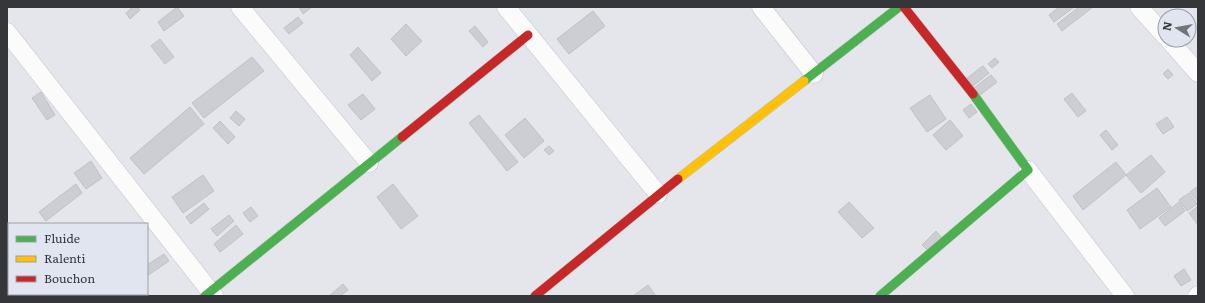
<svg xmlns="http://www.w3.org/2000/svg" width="1205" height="303" font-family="Literata,serif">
	<rect width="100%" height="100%" fill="#e4e6ec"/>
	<!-- building -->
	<path fill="#cdced3" stroke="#bfc1c5" d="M 133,7 L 137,7 L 140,10 L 130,19 L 126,13 Z
		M 177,7 L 184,16 L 164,31 L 158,22 Z
		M 299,7 L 312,7 L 303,14 Z
		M 1059,7 L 1074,7 L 1054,22 L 1049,15 Z
		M 1079,7 L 1093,7 L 1062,31 L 1057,24 Z
		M 593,11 L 605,26 L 569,54 L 557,39 Z
		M 298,17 L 303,23 L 289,34 L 284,28 Z
		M 406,24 L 422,41 L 406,56 L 391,39 Z
		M 475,26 L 488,42 L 483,47 L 469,31 Z
		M 160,39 L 174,57 L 165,64 L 151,46 Z
		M 358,47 L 381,73 L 372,81 L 350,55 Z
		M 252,57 L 264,71 L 204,118 L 192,103 Z
		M 995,58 L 999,62 L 992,68 L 988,64 Z
		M 983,66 L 989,73 L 973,86 L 967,78 Z
		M 1168,69 L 1173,75 L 1168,79 L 1163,74 Z
		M 991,75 L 997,82 L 980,95 L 974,88 Z
		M 41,92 L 55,115 L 47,120 L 32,98 Z
		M 1072,93 L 1086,111 L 1078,117 L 1064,99 Z
		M 363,94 L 375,109 L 361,120 L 348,105 Z
		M 930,95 L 946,119 L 927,132 L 910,108 Z
		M 971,104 L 977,112 L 969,118 L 963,110 Z
		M 190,107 L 204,124 L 144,174 L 130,158 Z
		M 236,111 L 245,119 L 239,126 L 230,118 Z
		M 479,115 L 518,162 L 507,171 L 469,123 Z
		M 1167,117 L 1174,127 L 1163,134 L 1156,124 Z
		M 525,118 L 544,141 L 524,158 L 505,135 Z
		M 950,120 L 963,136 L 946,150 L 933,135 Z
		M 220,121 L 235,137 L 228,144 L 213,128 Z
		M 1106,130 L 1118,145 L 1112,150 L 1100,135 Z
		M 549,146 L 554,151 L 549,155 L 544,150 Z
		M 1151,155 L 1165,172 L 1141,193 L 1126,175 Z
		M 91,161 L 102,178 L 86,189 L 74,173 Z
		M 1116,162 L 1126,175 L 1083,210 L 1073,196 Z
		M 203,175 L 214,191 L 183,213 L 172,197 Z
		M 76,184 L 82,193 L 46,221 L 39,212 Z
		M 393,184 L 418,216 L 401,229 L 377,197 Z
		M 1198,186 L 1198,202 L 1190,192 Z
		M 1157,188 L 1171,207 L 1140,229 L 1127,210 Z
		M 1189,193 L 1197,204 L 1187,211 L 1179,200 Z
		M 849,202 L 874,228 L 862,238 L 838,212 Z
		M 1179,202 L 1185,211 L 1165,226 L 1159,218 Z
		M 204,203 L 209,209 L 191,224 L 186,217 Z
		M 1198,206 L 1198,225 L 1189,213 Z
		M 251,207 L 258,216 L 250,222 L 243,213 Z
		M 229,215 L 234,221 L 217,236 L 211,229 Z
		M 236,225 L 243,234 L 220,252 L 214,244 Z
		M 936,231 L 942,238 L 928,251 L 922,245 Z
		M 164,254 L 169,261 L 147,276 L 147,265 Z
		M 1184,269 L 1191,280 L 1181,286 L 1174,276 Z
		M 343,284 L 348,290 L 340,296 L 329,296 Z
		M 648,285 L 656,296 L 633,296 Z
		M 147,293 L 150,296 L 135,296 L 133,294 Z"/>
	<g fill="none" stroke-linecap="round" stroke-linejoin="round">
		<defs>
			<path id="street" d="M 240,7 L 369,163
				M 506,7 L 658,194
				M 761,7 L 814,74
				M 1139,7 L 1165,36
				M 7,32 L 214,296
				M 1169,40 L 1198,73
				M 1028,170 L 1125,296
				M 1197,296 L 1198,295"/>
			<path id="fast" d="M 804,81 L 899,7
				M 205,296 L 402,137
				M 880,296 L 1028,170 L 973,94"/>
			<path id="slow" d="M 678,179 L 804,81"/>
			<path id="jam" d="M 904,7 L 973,94
				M 402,137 L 528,35
				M 535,296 L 678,179"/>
		</defs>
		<!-- street casing -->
		<use href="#street" stroke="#c0c2c6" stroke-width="19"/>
		<!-- fast casing -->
		<use href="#fast" stroke="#c0c2c6" stroke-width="10"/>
		<!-- slow casing -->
		<use href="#slow" stroke="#c0c2c6" stroke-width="10"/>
		<!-- jam casing -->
		<use href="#jam" stroke="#c0c2c6" stroke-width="10"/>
		<!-- street -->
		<use href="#street" stroke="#fbfbfc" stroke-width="18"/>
		<!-- fast -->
		<use href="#fast" stroke="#4caf50" stroke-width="9"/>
		<!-- slow -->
		<use href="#slow" stroke="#ffc107" stroke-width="9"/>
		<!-- jam -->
		<use href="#jam" stroke="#c62828" stroke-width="9"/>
	</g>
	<!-- border -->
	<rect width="1205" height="303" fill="none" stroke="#34363a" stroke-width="16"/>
	<!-- legend -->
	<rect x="8" y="223" width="140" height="72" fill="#e0e5f0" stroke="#9b9fa7"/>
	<rect x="16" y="236" width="20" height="6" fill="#4caf50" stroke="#9b9fa7"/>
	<text x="44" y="243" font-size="12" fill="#34363a">Fluide</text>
	<rect x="16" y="256" width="20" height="6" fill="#ffc107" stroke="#9b9fa7"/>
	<text x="44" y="263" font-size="12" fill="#34363a">Ralenti</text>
	<rect x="16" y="276" width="20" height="6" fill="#c62828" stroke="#9b9fa7"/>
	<text x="44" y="283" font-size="12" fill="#34363a">Bouchon</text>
	<!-- north arrow -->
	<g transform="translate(1177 28) rotate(281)"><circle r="19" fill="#e0e5f0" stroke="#9b9fa7"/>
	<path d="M0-3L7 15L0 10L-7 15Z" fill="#727478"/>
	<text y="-6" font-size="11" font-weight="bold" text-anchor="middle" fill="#34363a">N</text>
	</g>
</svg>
